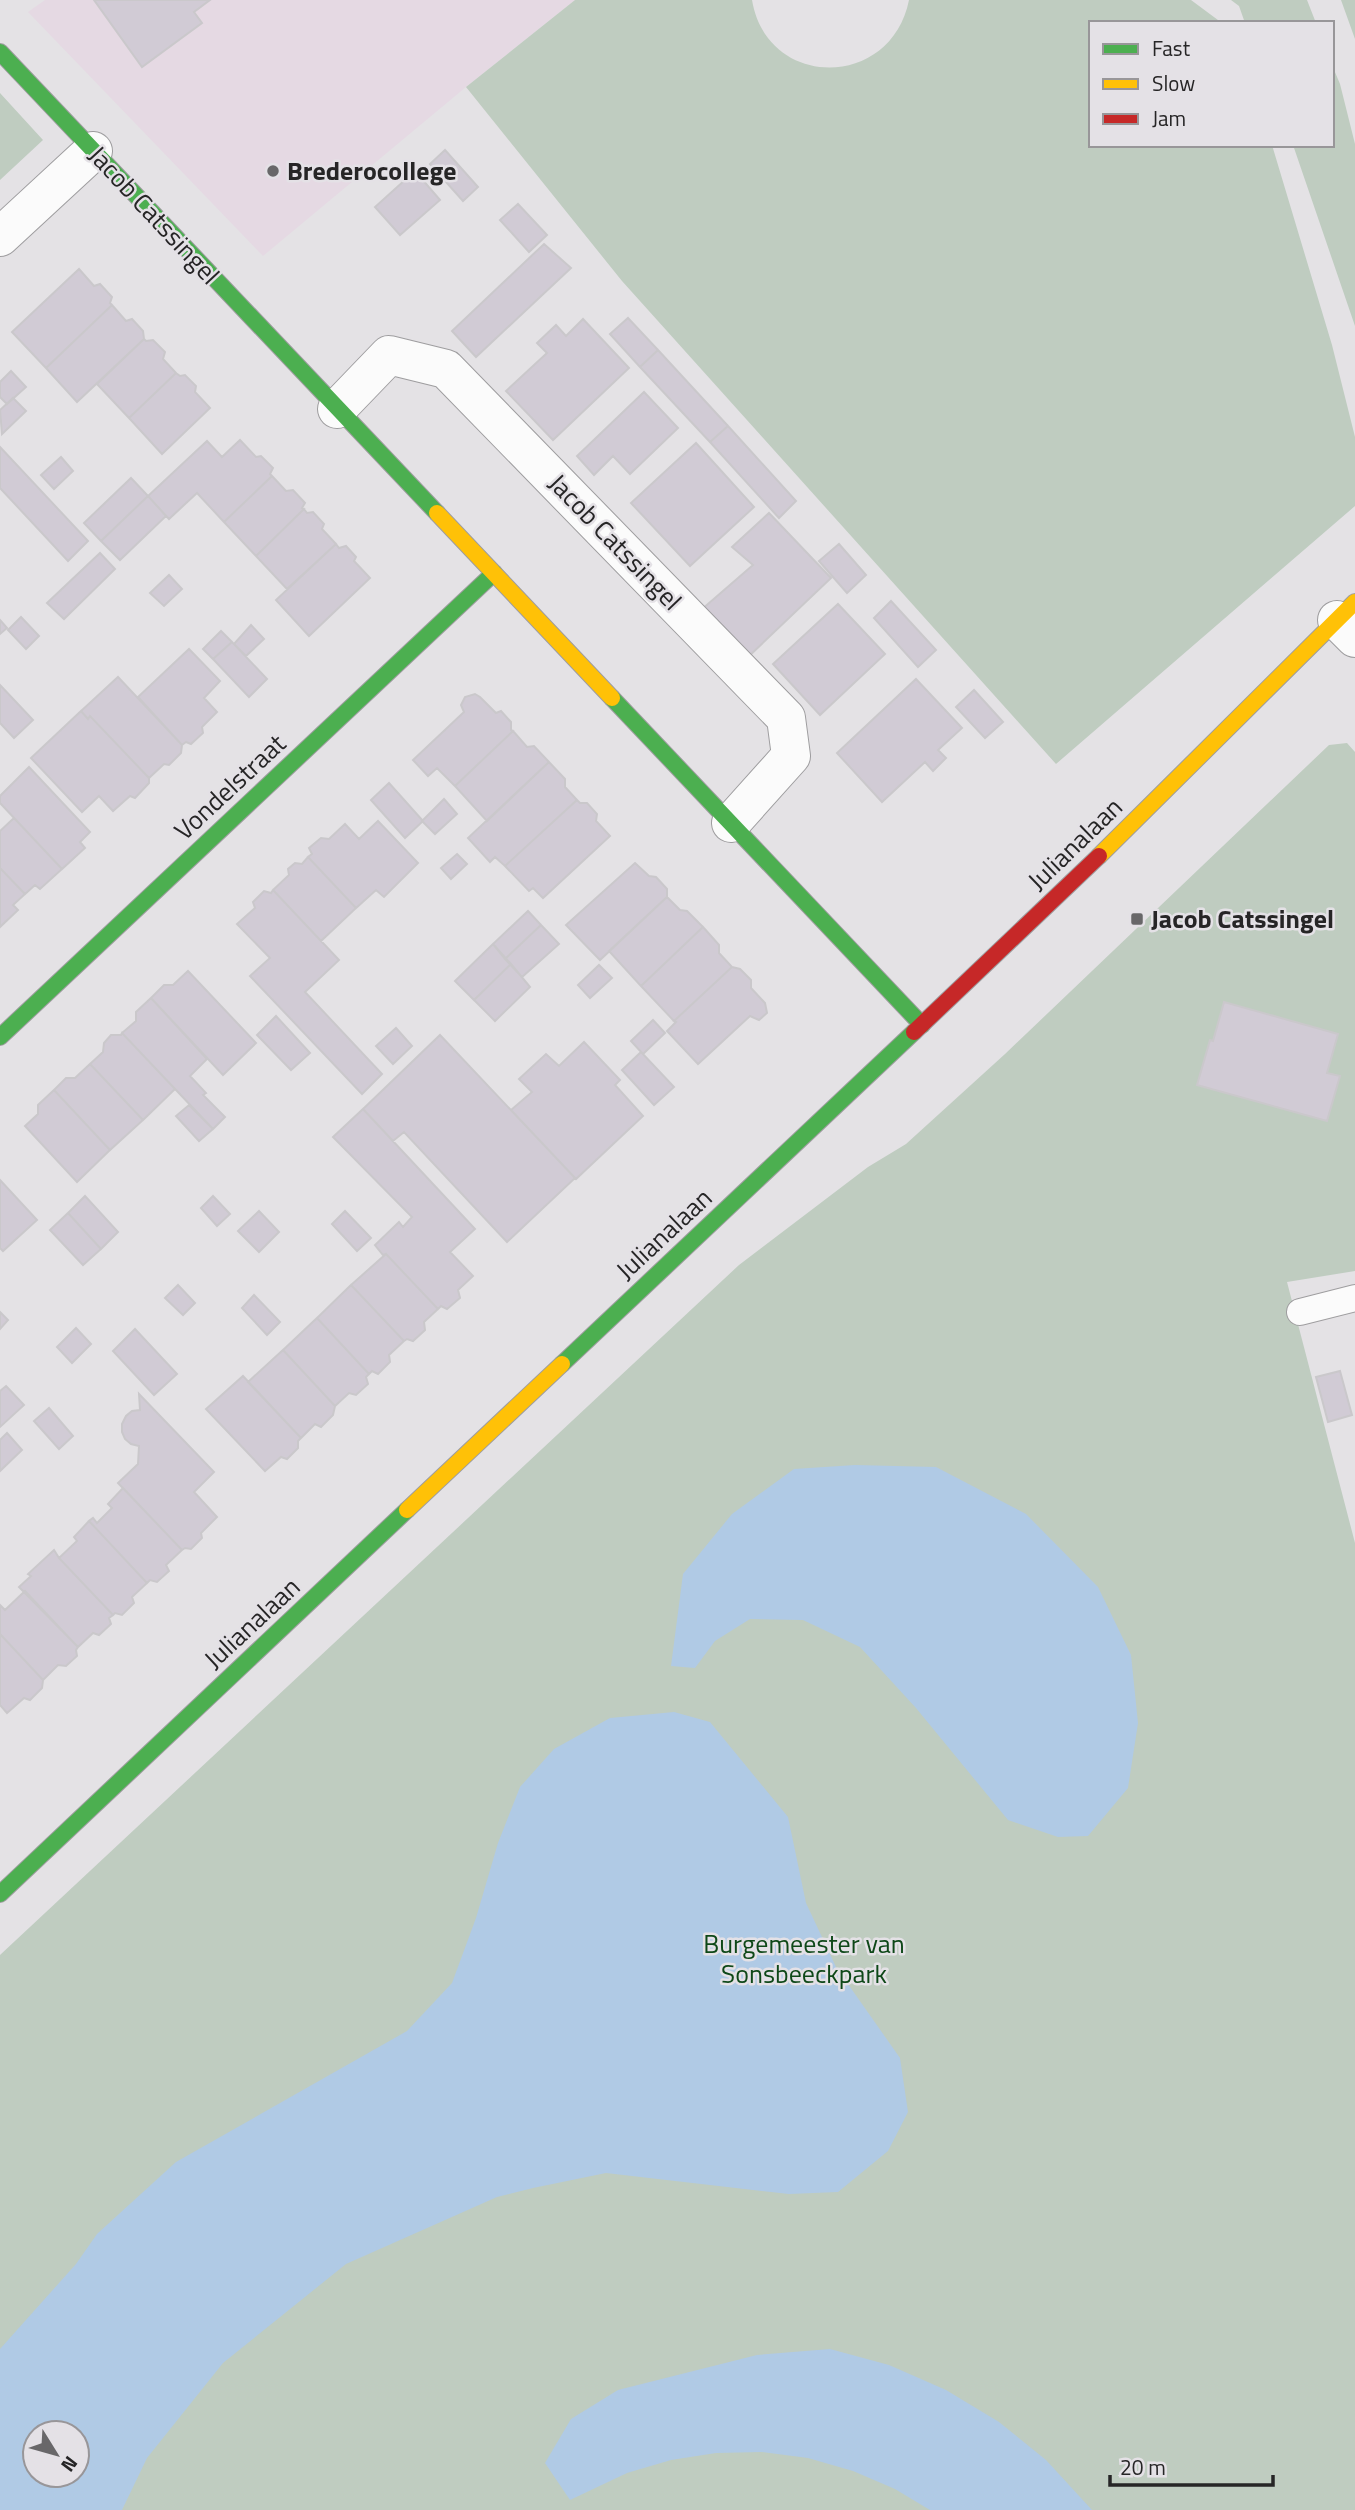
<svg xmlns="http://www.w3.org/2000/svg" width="1355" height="2510" font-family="'Titillium Web',sans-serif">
	<rect width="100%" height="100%" fill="#e4e2e5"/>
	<!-- education -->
	<path fill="#e5d9e3" d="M 45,0 L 575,0 L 466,87 L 263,256 L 28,12 Z"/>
	<!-- green -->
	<path fill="#bfccc0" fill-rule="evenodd" d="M 575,0 L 752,0 C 767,90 891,90 909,0 L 1191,0 L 1222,23 L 1091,23 L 1091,145 L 1272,145 L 1332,345 L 1355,437 L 1355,506 L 1056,764 L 622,281 L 466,87 Z
		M 1231,0 L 1307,0 L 1316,23 L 1245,23 L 1239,6 Z
		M 1341,0 L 1355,0 L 1355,39 Z
		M 1332,65 L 1340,84 L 1355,144 L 1355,326 L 1293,145 L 1332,145 Z
		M 0,93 L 43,140 L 0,180 Z
		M 1347,743 L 1355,752 L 1355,1271 L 1287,1282 L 1355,1543 L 1355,2510 L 0,2510 L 0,1955 L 739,1265 L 868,1167 L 906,1144 L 1005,1054 L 1329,745 ZM 35,2433 L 77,2433 L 77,2475 L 35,2475 Z"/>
	<!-- water -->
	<path fill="#b0cae5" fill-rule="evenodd" d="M 855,1465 L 936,1467 L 1026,1514 L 1098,1587 L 1131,1655 L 1138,1723 L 1128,1788 L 1088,1836 L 1058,1837 L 1008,1820 L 916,1708 L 860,1647 L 803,1620 L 750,1619 L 715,1641 L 695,1668 L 671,1666 L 683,1574 L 732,1514 L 794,1469 Z
		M 674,1712 L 710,1722 L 788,1817 L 806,1903 L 836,1967 L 900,2058 L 908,2112 L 888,2151 L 838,2192 L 789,2194 L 606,2173 L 533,2188 L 497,2197 L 346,2264 L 223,2363 L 147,2458 L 122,2510 L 0,2510 L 0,2349 L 76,2264 L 97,2234 L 176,2162 L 407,2031 L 452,1983 L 476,1918 L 498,1843 L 520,1787 L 554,1749 L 610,1718 ZM 77,2433 L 77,2475 L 35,2475 L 35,2433 Z
		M 830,2349 L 889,2365 L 946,2390 L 999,2422 L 1046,2460 L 1092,2510 L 930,2510 L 895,2489 L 853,2471 L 808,2458 L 762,2452 L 716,2453 L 671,2460 L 627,2473 L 570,2500 L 545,2463 L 571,2419 L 618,2390 L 757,2355 Z"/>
	<!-- building -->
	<path fill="#d1cbd5" stroke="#cac8cb" stroke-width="2" d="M 94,0 L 210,0 L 194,12 L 202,23 L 142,67 Z
		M 445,150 L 478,187 L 463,201 L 430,164 Z
		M 415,171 L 440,200 L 400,235 L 375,207 Z
		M 518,204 L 547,235 L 529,252 L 500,220 Z
		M 544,244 L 571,268 L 476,357 L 452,331 Z
		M 79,269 L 94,286 L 100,284 L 112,297 L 110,303 L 112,305 L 46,368 L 12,332 Z
		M 112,305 L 126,321 L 132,319 L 143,331 L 144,339 L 77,402 L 46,368 Z
		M 628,318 L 658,350 L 640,367 L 610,334 Z
		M 583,319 L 629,368 L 553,440 L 506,391 L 547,353 L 537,343 L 556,325 L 566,336 Z
		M 144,339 L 146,341 L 153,340 L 165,352 L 163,359 L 176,373 L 129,418 L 97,384 Z
		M 658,350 L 728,426 L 710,442 L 640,367 Z
		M 11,371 L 26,387 L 7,404 L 0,397 L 0,382 Z
		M 176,373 L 180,376 L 185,375 L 196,386 L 195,392 L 210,408 L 162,454 L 129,418 Z
		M 644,392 L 678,428 L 630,474 L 613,456 L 594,475 L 577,456 Z
		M 13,398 L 26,411 L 2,434 L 0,410 Z
		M 728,426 L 796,501 L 779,518 L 710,442 Z
		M 240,440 L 256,457 L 261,456 L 273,468 L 270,474 L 272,476 L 224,522 L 197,493 L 169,519 L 148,496 L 207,441 L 222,457 Z
		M 696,443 L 754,507 L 690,566 L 631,503 Z
		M 0,447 L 88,541 L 68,561 L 0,488 Z
		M 61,457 L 73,471 L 54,489 L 41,475 Z
		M 272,476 L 286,491 L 293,490 L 305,503 L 302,508 L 304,509 L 256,556 L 224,522 Z
		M 131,478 L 148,496 L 101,541 L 84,523 Z
		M 148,496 L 166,516 L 120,560 L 101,541 Z
		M 304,509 L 307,513 L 313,512 L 324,524 L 322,529 L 336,544 L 287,589 L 256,556 Z
		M 769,513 L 831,578 L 748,657 L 701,610 L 753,565 L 732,547 Z
		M 336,544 L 339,548 L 346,546 L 356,557 L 354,561 L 370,578 L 309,636 L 276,600 Z
		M 839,544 L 866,575 L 847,593 L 819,561 Z
		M 100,553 L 115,569 L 64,619 L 47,603 Z
		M 169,575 L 182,589 L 164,606 L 150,593 Z
		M 891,601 L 936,650 L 918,667 L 874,618 Z
		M 838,604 L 885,654 L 820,715 L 773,664 Z
		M 21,617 L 39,636 L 26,649 L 8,630 Z
		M 0,620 L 7,628 L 0,634 Z
		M 251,625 L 264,639 L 246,656 L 234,644 Z
		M 221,631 L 232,642 L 213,659 L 203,649 Z
		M 232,642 L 267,679 L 249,697 L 213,659 Z
		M 189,649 L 220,681 L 204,698 L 217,712 L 202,727 L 203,733 L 191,744 L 186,742 L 182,745 L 138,697 Z
		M 118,677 L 182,745 L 181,753 L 169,765 L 164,764 L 149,778 L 90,716 L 88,719 L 81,711 Z
		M 916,679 L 962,728 L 938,750 L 946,758 L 933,771 L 925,762 L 882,802 L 837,753 Z
		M 0,685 L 33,720 L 14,738 L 0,723 Z
		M 974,690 L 1003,722 L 985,738 L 956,707 Z
		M 475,694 L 480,697 L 496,713 L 501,711 L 511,722 L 511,730 L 513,731 L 455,786 L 437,768 L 428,776 L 413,760 L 464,712 L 461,705 L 465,697 Z
		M 81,711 L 88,719 L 90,716 L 149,778 L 149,783 L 135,798 L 130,796 L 113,811 L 99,796 L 82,812 L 31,758 Z
		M 513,731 L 527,747 L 534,746 L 549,762 L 487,821 L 455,786 Z
		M 549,762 L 565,779 L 565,787 L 577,800 L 505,866 L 495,857 L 490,862 L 468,838 Z
		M 29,767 L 90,832 L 80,842 L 85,848 L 62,869 L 0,803 L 0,796 Z
		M 389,783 L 423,821 L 405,838 L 371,800 Z
		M 444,799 L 457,814 L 435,834 L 422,821 Z
		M 577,800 L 580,803 L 587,803 L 597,814 L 596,821 L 610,836 L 543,898 L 533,888 L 529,891 L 505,866 Z
		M 14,818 L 62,869 L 40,889 L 35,885 L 25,894 L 0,868 L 0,831 Z
		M 378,821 L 418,863 L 384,897 L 376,890 L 356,908 L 308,857 L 312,854 L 309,848 L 321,838 L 329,839 L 345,824 L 359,839 Z
		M 457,854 L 467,864 L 451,879 L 441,868 Z
		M 308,857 L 356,908 L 321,941 L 273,890 L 289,875 L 288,869 L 295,863 L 302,864 Z
		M 635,863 L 649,876 L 656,877 L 667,889 L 667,897 L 600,960 L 566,925 Z
		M 0,868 L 25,894 L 13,905 L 18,910 L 0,927 Z
		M 273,890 L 339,960 L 305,992 L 382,1074 L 362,1094 L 250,976 L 270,958 L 237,924 L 255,908 L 253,902 L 264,891 L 271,893 Z
		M 667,897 L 680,910 L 687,911 L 703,927 L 641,986 L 609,951 Z
		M 528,911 L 541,925 L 505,959 L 493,944 Z
		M 541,925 L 559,944 L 522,977 L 505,959 Z
		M 703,927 L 719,945 L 719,953 L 732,967 L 674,1021 L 641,986 Z
		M 493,944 L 511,964 L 474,1000 L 455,981 Z
		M 511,964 L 530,987 L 495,1021 L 474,1000 Z
		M 599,965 L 612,978 L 590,998 L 578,985 Z
		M 732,967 L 740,969 L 751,980 L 751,988 L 765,1003 L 767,1013 L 759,1020 L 750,1016 L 698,1064 L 667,1031 L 676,1022 L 674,1021 Z
		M 188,971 L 256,1043 L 223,1075 L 151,998 L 164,985 L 173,985 Z
		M 151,998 L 207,1059 L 190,1076 L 206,1093 L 203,1095 L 225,1117 L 213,1129 L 122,1033 L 136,1021 L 136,1012 Z
		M 1224,1002 L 1338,1034 L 1327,1073 L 1340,1076 L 1327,1121 L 1197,1085 L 1210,1040 L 1213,1041 Z
		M 276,1016 L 310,1053 L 291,1070 L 257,1035 Z
		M 653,1020 L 665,1033 L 643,1054 L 631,1041 Z
		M 396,1028 L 412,1046 L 393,1064 L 376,1046 Z
		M 122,1033 L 175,1089 L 143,1120 L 90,1064 L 103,1052 L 104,1043 L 111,1035 L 121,1035 Z
		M 440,1035 L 575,1178 L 507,1242 L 404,1132 L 393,1141 L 363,1109 Z
		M 584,1042 L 620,1080 L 615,1085 L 643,1116 L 576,1179 L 511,1110 L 532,1092 L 519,1079 L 546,1054 L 559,1066 Z
		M 641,1052 L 674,1087 L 654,1105 L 622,1070 Z
		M 90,1064 L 143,1120 L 110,1150 L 54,1090 L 66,1078 L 75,1078 Z
		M 54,1090 L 110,1150 L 77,1182 L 25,1126 L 38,1114 L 38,1105 Z
		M 189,1105 L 213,1129 L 199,1141 L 176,1116 Z
		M 363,1109 L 475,1229 L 450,1252 L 473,1276 L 458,1290 L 460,1298 L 447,1309 L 441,1306 L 438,1309 L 386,1254 L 383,1255 L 375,1245 L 399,1222 L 403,1227 L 412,1217 L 333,1137 Z
		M 0,1180 L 37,1220 L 3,1251 L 0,1248 Z
		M 85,1196 L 118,1232 L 101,1249 L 68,1213 Z
		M 213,1196 L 230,1214 L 217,1226 L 201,1208 Z
		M 259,1211 L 279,1232 L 259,1252 L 238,1231 Z
		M 345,1211 L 371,1238 L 357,1251 L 332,1224 Z
		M 68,1213 L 101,1249 L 83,1265 L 50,1230 Z
		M 386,1254 L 438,1309 L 424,1322 L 425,1330 L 413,1341 L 407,1339 L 404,1341 L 351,1285 Z
		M 178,1285 L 195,1303 L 183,1315 L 165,1298 Z
		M 351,1285 L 404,1341 L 389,1355 L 390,1362 L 378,1374 L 372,1371 L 369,1374 L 317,1318 Z
		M 254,1295 L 280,1322 L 267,1335 L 242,1308 Z
		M 0,1312 L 8,1320 L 0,1329 Z
		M 317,1318 L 369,1374 L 366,1377 L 368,1384 L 356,1395 L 349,1393 L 335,1406 L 283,1350 Z
		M 76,1328 L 91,1344 L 72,1363 L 57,1347 Z
		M 135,1329 L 177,1374 L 154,1395 L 113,1351 Z
		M 283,1350 L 335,1406 L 333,1415 L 321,1427 L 315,1424 L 301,1438 L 248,1382 Z
		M 1340,1371 L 1352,1415 L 1328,1422 L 1316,1377 Z
		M 243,1376 L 301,1438 L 298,1441 L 298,1448 L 287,1459 L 281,1457 L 265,1471 L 206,1409 Z
		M 6,1386 L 24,1405 L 0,1427 L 0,1391 Z
		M 139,1394 L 214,1472 L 194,1492 L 217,1517 L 201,1533 L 202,1538 L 191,1549 L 185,1548 L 182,1550 L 118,1483 L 138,1464 L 139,1446 L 131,1444 L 125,1439 L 122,1432 L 122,1424 L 126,1416 L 132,1411 L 140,1410 Z
		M 49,1408 L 73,1436 L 59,1449 L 34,1421 Z
		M 7,1433 L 22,1450 L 0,1471 L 0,1440 Z
		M 123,1488 L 182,1550 L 166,1565 L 169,1571 L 157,1582 L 150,1580 L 147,1583 L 89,1521 L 93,1518 L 97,1523 L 112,1508 L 108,1504 Z
		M 89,1521 L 147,1583 L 132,1597 L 134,1603 L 122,1615 L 115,1613 L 113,1615 L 59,1558 L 77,1541 L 74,1537 Z
		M 54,1550 L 59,1558 L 113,1615 L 109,1618 L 111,1624 L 99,1635 L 93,1633 L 78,1647 L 19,1587 L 31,1576 L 28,1574 Z
		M 25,1591 L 78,1647 L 76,1650 L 77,1656 L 66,1666 L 58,1665 L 43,1680 L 0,1634 L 0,1605 L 5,1610 Z
		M 0,1634 L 43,1680 L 42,1688 L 30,1700 L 24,1698 L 7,1713 L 0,1705 Z"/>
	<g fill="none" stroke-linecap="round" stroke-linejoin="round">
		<defs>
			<path id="lane" d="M 1300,1312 L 1355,1298"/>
			<path id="street" d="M 0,237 L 93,151
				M 337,409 L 389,355 L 446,369 L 786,718 L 791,756 L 731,823
				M 1337,620 L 1355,638"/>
			<path id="fast" d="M 0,52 L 437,513
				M 612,698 L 922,1025
				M 0,1037 L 494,573
				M 562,1364 L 914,1032
				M 0,1894 L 407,1510"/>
			<path id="slow" d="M 437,513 L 612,698
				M 1099,856 L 1355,602
				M 407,1510 L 562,1364"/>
			<path id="jam" d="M 914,1032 L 1099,856"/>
		</defs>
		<!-- lane casing -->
		<use href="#lane" stroke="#9e9d9f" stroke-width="28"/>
		<!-- street casing -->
		<use href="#street" stroke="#9e9d9f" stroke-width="40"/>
		<!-- fast casing -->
		<use href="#fast" stroke="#9e9d9f" stroke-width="18"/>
		<!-- slow casing -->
		<use href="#slow" stroke="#9e9d9f" stroke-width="18"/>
		<!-- jam casing -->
		<use href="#jam" stroke="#9e9d9f" stroke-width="18"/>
		<!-- lane -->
		<use href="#lane" stroke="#fbfbfb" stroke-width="26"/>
		<!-- street -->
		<use href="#street" stroke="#fbfbfb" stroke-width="38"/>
		<!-- fast -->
		<use href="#fast" stroke="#4caf50" stroke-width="16"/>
		<!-- slow -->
		<use href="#slow" stroke="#ffc107" stroke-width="16"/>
		<!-- jam -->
		<use href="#jam" stroke="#c62828" stroke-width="16"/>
	</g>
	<!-- markers -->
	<g fill="#686769" stroke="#e4e1e6" stroke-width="2.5">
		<circle cx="273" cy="171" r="7"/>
		<rect x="1130" y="912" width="14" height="14" rx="3.5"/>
	</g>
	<g text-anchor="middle" stroke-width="5" stroke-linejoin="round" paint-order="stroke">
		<!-- poi labels -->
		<g font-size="26" font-weight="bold" fill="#262526" stroke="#e4e1e6" text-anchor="start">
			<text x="287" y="180">Brederocollege</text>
			<text x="1151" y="928">Jacob Catssingel</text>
		</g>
		<!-- street labels -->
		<g font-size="26" fill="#262526" stroke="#e4e1e6">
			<text transform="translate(154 215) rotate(47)" y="9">Jacob Catssingel</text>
			<text transform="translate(615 542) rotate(46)" y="9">Jacob Catssingel</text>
			<text transform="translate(230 787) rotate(-43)" y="9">Vondelstraat</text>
			<text transform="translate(1075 844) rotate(-44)" y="9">Julianalaan</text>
			<text transform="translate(664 1234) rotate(-43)" y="9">Julianalaan</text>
			<text transform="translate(252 1623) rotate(-43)" y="9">Julianalaan</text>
		</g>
		<!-- park labels -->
		<g font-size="26" fill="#0e4818" stroke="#e4e1e6">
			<text x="804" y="1953">Burgemeester van<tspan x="804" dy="30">Sonsbeeckpark</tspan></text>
		</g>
	</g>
	<!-- legend -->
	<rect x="1089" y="21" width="245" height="126" fill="#e4e1e6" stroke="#989699" stroke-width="2"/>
	<rect x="1103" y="44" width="35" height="10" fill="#4caf50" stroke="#989699" stroke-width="2"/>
	<text x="1152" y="56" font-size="21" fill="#262526">Fast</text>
	<rect x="1103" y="79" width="35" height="10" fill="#ffc107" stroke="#989699" stroke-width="2"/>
	<text x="1152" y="91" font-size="21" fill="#262526">Slow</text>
	<rect x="1103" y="114" width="35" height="10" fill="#c62828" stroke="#989699" stroke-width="2"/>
	<text x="1152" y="126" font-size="21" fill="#262526">Jam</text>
	<!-- north arrow -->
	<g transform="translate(56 2454) rotate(127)"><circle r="33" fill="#e4e1e6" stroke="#989699" stroke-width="2"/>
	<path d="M0-5L12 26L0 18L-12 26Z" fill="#686769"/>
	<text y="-10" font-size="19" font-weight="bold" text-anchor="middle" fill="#262526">N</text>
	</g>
	<!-- scale -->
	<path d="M1110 2475v10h163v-10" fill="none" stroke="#262526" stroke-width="3.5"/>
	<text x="1120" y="2475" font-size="21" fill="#262526" stroke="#e4e1e6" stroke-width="5" paint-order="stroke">20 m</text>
</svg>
